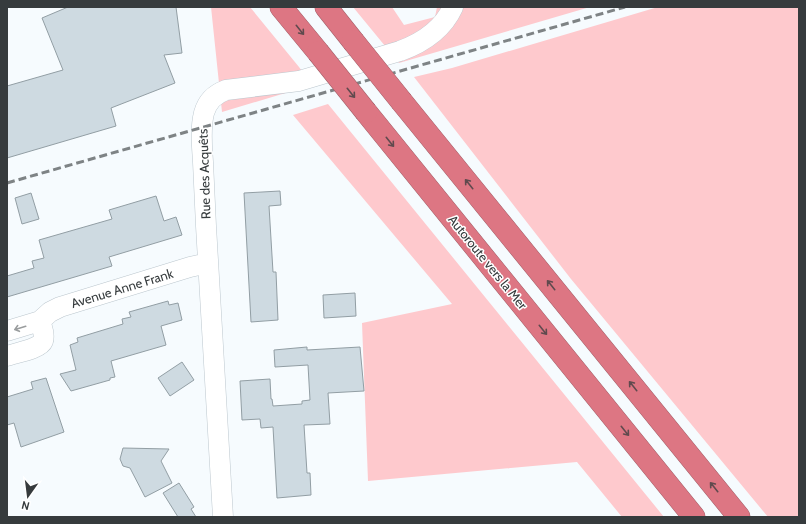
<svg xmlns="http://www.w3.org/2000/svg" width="806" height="524" font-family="Cabin,sans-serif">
	<rect width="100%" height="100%" fill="#f6fbfe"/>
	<!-- green -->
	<path fill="#fec9cd" d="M 211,7 L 250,7 L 299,67 L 312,85 L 222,112 Z
		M 353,7 L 392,7 L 404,25 L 435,17 L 437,7 L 590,7 L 399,63 Z
		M 658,7 L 799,7 L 799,517 L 768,517 L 571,279 L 414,77 L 452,68 Z
		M 328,104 L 664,517 L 622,517 L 577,462 L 368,481 L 362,323 L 452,304 L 293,115 Z"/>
	<!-- building -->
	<path fill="#cedae1" stroke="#929ea4" d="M 68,7 L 176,7 L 182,53 L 164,55 L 175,83 L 111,108 L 116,126 L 7,158 L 7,86 L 63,70 L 42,18 Z
		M 280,191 L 281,205 L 269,206 L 273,272 L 276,272 L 278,320 L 251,322 L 244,193 Z
		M 31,193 L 39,219 L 22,224 L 15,198 Z
		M 156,196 L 164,221 L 176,217 L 182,235 L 109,257 L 112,266 L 7,297 L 7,276 L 34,268 L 32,261 L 44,258 L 39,240 L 112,219 L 109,210 Z
		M 355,293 L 356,316 L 324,318 L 323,295 Z
		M 168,301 L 169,305 L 178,303 L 182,320 L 161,326 L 166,345 L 111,361 L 115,377 L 110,378 L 110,380 L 71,391 L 60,374 L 76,370 L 70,345 L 78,342 L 77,338 L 123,324 L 122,319 L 131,317 L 129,312 Z
		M 307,347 L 307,350 L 360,347 L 364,391 L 328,393 L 330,424 L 304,425 L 307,473 L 310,473 L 311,495 L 277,498 L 273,427 L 261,428 L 260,419 L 242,420 L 240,381 L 270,379 L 271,399 L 272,399 L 273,406 L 302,404 L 302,401 L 310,400 L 308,365 L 275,367 L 274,350 Z
		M 182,362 L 194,380 L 170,396 L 158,378 Z
		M 46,378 L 64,432 L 21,447 L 14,423 L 7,425 L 7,397 L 33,389 L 31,382 Z
		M 123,448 L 169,449 L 161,461 L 172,483 L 145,497 L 130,468 L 123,466 L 120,459 Z
		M 179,483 L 194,507 L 191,509 L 196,517 L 178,517 L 163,493 Z"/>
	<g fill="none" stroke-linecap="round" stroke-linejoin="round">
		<defs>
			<path id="street" d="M 40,321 L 50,312 L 60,307 L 190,267 L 208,263
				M 7,331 L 40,321 C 42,327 45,335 43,341 C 40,349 15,353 7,356
				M 223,517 C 218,420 211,323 206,226 C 205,204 204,183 203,162 C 202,146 200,129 204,113 C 207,102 215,94 226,90 L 299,81 L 400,51 C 422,43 443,29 453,7"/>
			<path id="highway" d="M 281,7 L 318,52
				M 326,7 L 353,41
				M 402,102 L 739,517
				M 366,112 L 694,517"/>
		</defs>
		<!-- street casing -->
		<use href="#street" stroke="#bcc7ce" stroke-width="21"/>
		<!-- highway casing -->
		<use href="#highway" stroke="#a3616a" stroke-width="23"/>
		<!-- street -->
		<use href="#street" stroke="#fff" stroke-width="20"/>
		<!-- highway -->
		<use href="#highway" stroke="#dd7683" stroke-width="22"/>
		<!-- rail -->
		<path stroke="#7e8385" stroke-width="3" stroke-dasharray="8 4" stroke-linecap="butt" d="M 7,183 L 625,7"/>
		<defs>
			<path id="highway-bridge" d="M 353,41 L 402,102
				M 318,52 L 366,112"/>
		</defs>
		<!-- highway-bridge casing -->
		<use href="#highway-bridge" stroke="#a3616a" stroke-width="23" stroke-linecap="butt"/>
		<!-- highway-bridge -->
		<use href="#highway-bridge" stroke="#dd7683" stroke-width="22"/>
	</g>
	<!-- one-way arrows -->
	<defs><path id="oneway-shaft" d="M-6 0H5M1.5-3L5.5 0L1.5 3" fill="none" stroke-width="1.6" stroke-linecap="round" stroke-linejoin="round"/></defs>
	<g stroke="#604a4e">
		<use href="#oneway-shaft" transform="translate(300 30) rotate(51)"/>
		<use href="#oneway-shaft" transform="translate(351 93) rotate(51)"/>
		<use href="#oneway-shaft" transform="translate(390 142) rotate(51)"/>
		<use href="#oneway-shaft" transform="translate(469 184) rotate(-129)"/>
		<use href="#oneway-shaft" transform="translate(551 285) rotate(-129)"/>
		<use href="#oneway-shaft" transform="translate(543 330) rotate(51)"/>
		<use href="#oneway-shaft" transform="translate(633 386) rotate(-129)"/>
		<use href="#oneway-shaft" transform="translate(625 431) rotate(51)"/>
		<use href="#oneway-shaft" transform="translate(714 487) rotate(-129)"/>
	</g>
	<use stroke="#9a9d9e" href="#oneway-shaft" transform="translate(20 328) rotate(163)"/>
	<g text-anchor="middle" stroke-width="3" stroke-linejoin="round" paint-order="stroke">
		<!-- street labels -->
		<g font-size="13" fill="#363b3d" stroke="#fff">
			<text transform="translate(204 174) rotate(-92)" y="5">Rue des Acquêts</text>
			<text transform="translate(488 262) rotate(51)" y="5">Autoroute vers la Mer</text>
			<text transform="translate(122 288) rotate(-17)" y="5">Avenue Anne Frank</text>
		</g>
	</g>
	<!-- border -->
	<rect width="806" height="524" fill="none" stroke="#363b3d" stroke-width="16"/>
	<!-- north arrow -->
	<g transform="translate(28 496) rotate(194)" stroke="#ffffff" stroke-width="3" paint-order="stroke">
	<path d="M0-3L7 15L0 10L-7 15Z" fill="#363b3d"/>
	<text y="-6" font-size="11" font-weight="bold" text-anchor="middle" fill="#363b3d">N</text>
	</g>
</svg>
